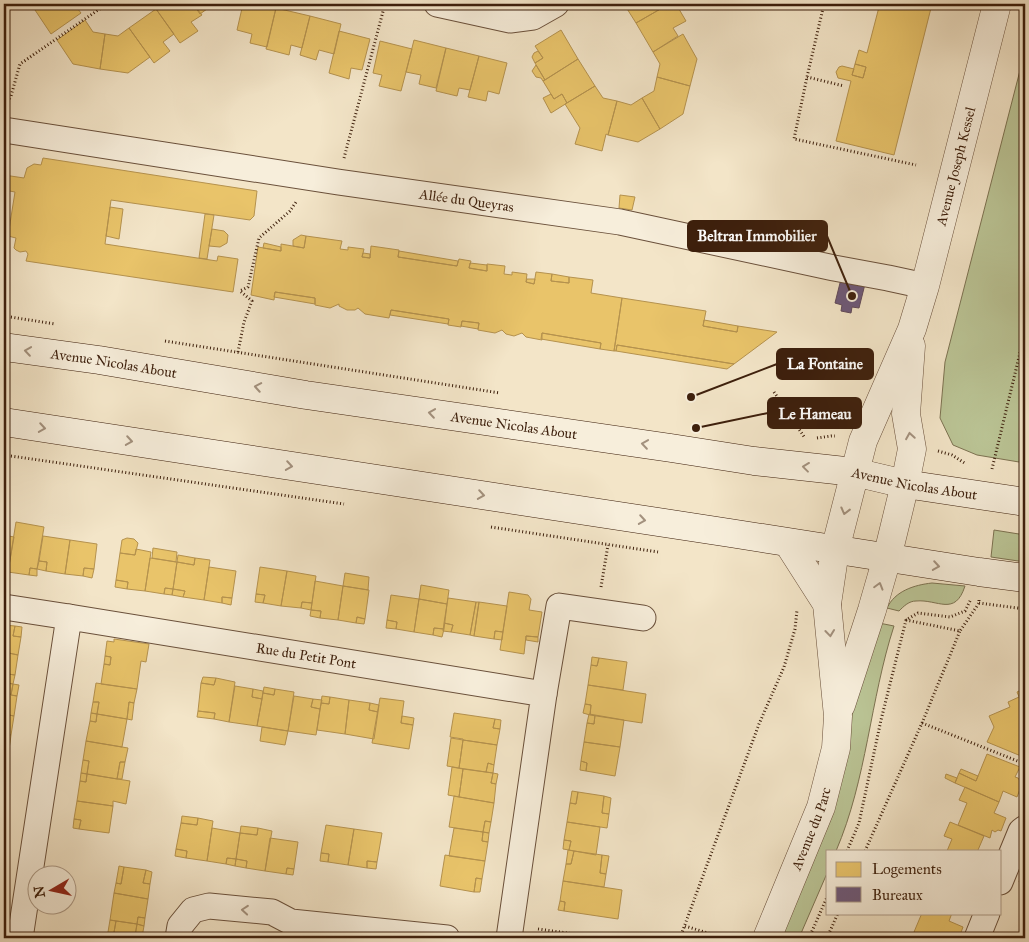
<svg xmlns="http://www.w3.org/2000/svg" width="1029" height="942" font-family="'IM FELL Great Primer',serif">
	<rect width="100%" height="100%" fill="#f3e5c8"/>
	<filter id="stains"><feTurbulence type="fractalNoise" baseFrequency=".004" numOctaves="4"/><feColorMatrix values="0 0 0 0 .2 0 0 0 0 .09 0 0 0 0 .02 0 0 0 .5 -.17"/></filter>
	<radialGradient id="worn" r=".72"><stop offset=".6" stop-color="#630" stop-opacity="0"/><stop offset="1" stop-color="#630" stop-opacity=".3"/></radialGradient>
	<!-- green -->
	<path fill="#bbc596" stroke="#7c7251" d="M 1025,51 L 1025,463 L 977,455 L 953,445 L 940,418 L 945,362 Z
		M 994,530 L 1025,535 L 1025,562 L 991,557 Z
		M 932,583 L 965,586 C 955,617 938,599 916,601 C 909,601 904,606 899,611 L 887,608 C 895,591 914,585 932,583 Z
		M 879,623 L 894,626 C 870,700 867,779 836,851 L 828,851 L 828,871 L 799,938 L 779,938 L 848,742 L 852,713 Z"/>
	<!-- homes -->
	<path fill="#e9c46a" stroke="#b5924e" d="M 36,4 L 74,4 L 81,13 L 51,34 L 35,10 Z
		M 164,4 L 193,4 L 202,15 L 191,22 L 198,31 L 180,43 L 156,9 Z
		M 193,4 L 214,4 L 200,14 Z
		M 243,4 L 260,4 L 276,8 L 267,47 L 250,43 L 252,34 L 237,30 Z
		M 624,4 L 669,4 L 636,23 Z
		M 669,4 L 676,4 L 686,21 L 673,28 L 678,36 L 653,52 L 636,23 Z
		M 870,4 L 932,4 L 894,155 L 836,141 L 851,81 L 838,78 L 836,72 L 839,67 L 842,66 L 854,69 L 852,75 L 863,78 L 866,67 L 855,64 L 859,50 L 867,53 L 879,7 Z
		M 276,8 L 310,16 L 302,48 L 291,45 L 289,55 L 266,49 Z
		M 156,9 L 174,34 L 163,42 L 170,51 L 154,63 L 129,28 Z
		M 310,16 L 341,24 L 334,54 L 319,50 L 316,60 L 300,55 Z
		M 85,20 L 93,32 L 105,34 L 100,69 L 73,64 L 57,40 Z
		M 129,28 L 150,57 L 128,73 L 100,69 L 105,34 L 118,36 Z
		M 561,30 L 578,59 L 545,80 L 535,63 L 543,58 L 535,46 Z
		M 339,31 L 370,39 L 362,70 L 351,68 L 349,79 L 329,73 Z
		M 683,34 L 697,59 L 690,86 L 657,77 L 660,64 L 653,52 Z
		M 414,40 L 446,48 L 436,88 L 419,84 L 421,75 L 406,72 Z
		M 380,41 L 412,49 L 401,91 L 379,86 L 382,75 L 373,73 Z
		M 446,48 L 479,56 L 470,90 L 459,88 L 457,96 L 436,91 Z
		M 538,51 L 543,58 L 535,63 L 532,57 L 534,53 Z
		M 479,56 L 507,63 L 499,94 L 488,91 L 486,101 L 468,97 Z
		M 578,59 L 595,86 L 567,103 L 562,94 L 554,99 L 543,81 Z
		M 855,64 L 866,67 L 863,78 L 852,75 Z
		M 536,65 L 545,80 L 543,81 L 541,78 L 536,77 L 532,71 Z
		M 657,77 L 690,86 L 683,114 L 660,129 L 642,98 L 654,91 Z
		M 595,86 L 603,98 L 617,101 L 608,135 L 606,134 L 602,151 L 575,144 L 580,128 L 565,104 Z
		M 551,94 L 554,99 L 562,94 L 567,103 L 551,113 L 543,98 Z
		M 642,98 L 660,129 L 638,142 L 608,135 L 617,101 L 631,105 Z
		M 43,158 L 257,191 L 254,216 L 250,220 L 111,200 L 105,244 L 217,261 L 218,256 L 238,259 L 233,292 L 26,261 L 28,254 L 26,251 L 20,252 L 16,250 L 14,248 L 16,238 L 8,236 L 15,192 L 4,190 L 4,175 L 24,178 L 27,168 L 34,164 L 41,165 Z
		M 620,195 L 635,197 L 632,210 L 619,208 Z
		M 110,207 L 123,209 L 119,239 L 106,236 Z
		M 205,214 L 214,215 L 207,259 L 199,258 Z
		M 212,229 L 224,231 L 228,235 L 227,243 L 220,247 L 209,246 Z
		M 301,235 L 306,236 L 304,248 L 293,246 L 293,240 Z
		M 306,236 L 342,241 L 340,249 L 348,250 L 348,247 L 364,249 L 362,257 L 370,258 L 371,246 L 399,250 L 398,257 L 457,266 L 459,259 L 471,261 L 469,268 L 487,271 L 487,264 L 505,266 L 504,274 L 512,275 L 512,272 L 527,274 L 526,282 L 534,284 L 536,272 L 552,274 L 551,281 L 569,283 L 569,277 L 593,280 L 591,293 L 622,298 L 614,351 L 600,349 L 601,343 L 542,333 L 542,340 L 526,337 L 522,333 L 514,336 L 506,334 L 502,330 L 495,333 L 478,330 L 479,323 L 462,321 L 461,327 L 448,325 L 449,319 L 391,310 L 389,318 L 365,314 L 358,308 L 355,310 L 347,310 L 339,306 L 339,304 L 330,308 L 315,305 L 315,298 L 275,292 L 274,300 L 251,295 L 258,247 L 281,251 L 281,244 L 304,248 Z
		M 264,243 L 281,247 L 281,251 L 263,248 Z
		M 399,251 L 458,261 L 457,266 L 398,257 Z
		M 363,253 L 370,254 L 370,258 L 362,257 Z
		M 470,263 L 487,265 L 487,271 L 469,268 Z
		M 552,274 L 569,277 L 569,283 L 551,281 Z
		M 527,279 L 535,279 L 534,284 L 526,282 Z
		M 275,292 L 315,298 L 315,304 L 274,297 Z
		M 622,298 L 706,311 L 703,326 L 737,332 L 738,326 L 777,332 L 734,364 L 617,345 L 616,351 L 614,351 Z
		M 391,310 L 449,319 L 448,324 L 390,315 Z
		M 704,320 L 738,326 L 737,332 L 703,326 Z
		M 462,321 L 479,323 L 478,329 L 461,326 Z
		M 542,333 L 601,343 L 600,349 L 541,339 Z
		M 617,345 L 734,364 L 727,369 L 616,351 Z
		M 16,522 L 44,527 L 37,569 L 30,568 L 29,575 L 8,572 Z
		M 4,535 L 14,537 L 8,572 L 4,571 Z
		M 43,536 L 70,540 L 65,574 L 46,571 L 47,562 L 39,561 Z
		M 127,538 L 134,539 L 138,543 L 135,555 L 120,553 L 122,540 Z
		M 70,540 L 97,544 L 94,569 L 84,568 L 83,576 L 65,574 Z
		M 153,548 L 177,552 L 176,562 L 152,558 Z
		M 136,549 L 151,552 L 145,591 L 127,589 L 128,582 L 116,580 L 120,553 L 135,555 Z
		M 178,555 L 195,558 L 194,565 L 177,562 Z
		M 150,558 L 177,562 L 173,589 L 165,588 L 164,594 L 145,591 Z
		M 195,558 L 210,560 L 204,600 L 183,597 L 185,591 L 173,589 L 177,562 L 194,565 Z
		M 39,561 L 47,562 L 46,571 L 37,569 Z
		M 209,567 L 236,571 L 232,598 L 222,597 L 222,603 L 204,600 Z
		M 260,567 L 287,571 L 281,606 L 263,603 L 265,595 L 256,594 Z
		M 30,568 L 37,569 L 37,576 L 29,575 Z
		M 84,568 L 94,569 L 92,578 L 83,576 Z
		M 287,571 L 316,576 L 312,603 L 302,602 L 301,608 L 281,606 Z
		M 345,573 L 369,577 L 368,590 L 343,586 Z
		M 116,580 L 128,582 L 127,589 L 115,587 Z
		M 315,581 L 343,586 L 338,620 L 320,618 L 321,611 L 311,610 Z
		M 421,585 L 449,590 L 447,604 L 419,599 Z
		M 343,586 L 369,590 L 365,619 L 357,617 L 356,623 L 338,620 Z
		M 165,588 L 173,589 L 172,595 L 164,594 Z
		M 173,589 L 185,591 L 183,597 L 172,595 Z
		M 509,592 L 528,595 L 531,599 L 529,610 L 542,612 L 538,637 L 526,636 L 524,654 L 500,650 Z
		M 256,594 L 265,595 L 263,603 L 255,602 Z
		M 391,595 L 419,599 L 414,632 L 396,629 L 397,622 L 387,620 Z
		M 222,597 L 232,598 L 231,605 L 222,603 Z
		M 448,598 L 476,602 L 470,635 L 451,632 L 453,625 L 444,623 Z
		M 419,599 L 447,604 L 444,629 L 434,628 L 433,635 L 414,632 Z
		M 302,602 L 312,603 L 311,610 L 301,608 Z
		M 476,602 L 479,602 L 474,636 L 470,635 Z
		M 479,602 L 507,606 L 503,632 L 495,631 L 494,639 L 474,636 Z
		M 311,610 L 321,611 L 320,618 L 310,616 Z
		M 357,617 L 365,619 L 364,624 L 356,623 Z
		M 387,620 L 397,622 L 396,629 L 386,628 Z
		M 444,623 L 453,625 L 451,632 L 443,631 Z
		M 4,625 L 15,626 L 13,636 L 21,637 L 18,655 L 4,652 Z
		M 15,626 L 22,627 L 21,637 L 13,636 Z
		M 434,628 L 444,629 L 442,637 L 433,635 Z
		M 495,631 L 503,632 L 502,640 L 494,639 Z
		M 526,636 L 538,637 L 538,642 L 526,640 Z
		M 114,639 L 149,644 L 146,662 L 141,661 L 137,689 L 101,684 L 104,664 L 110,665 L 111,657 L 105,656 L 107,641 L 114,642 Z
		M 4,652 L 18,655 L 15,675 L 8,674 L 6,683 L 4,682 Z
		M 105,656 L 111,657 L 110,665 L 104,664 Z
		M 592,657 L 599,658 L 597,666 L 591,665 Z
		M 599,658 L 627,662 L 623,690 L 588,685 L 591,665 L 597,666 Z
		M 8,674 L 15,675 L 13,684 L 6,683 Z
		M 203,677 L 216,678 L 214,685 L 201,683 Z
		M 216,678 L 235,682 L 229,722 L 214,719 L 215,713 L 198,711 L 201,683 L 214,685 Z
		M 4,682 L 13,684 L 11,695 L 17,696 L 14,716 L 4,714 Z
		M 96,683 L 137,689 L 134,703 L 129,702 L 127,719 L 97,714 L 99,702 L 93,702 Z
		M 13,684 L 19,685 L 17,696 L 11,695 Z
		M 588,685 L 646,694 L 642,723 L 590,715 L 591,705 L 585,704 Z
		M 235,686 L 253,689 L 252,697 L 262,699 L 257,726 L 229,722 Z
		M 264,687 L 275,689 L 274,695 L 263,693 Z
		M 1025,688 L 1025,711 L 1017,692 Z
		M 253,689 L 263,691 L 262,699 L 252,697 Z
		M 275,689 L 294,692 L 288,731 L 257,726 L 263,693 L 274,695 Z
		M 294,696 L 313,699 L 311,707 L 320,709 L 316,735 L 288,731 Z
		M 322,696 L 330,697 L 329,704 L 321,703 Z
		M 330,697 L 349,700 L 345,734 L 317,730 L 321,703 L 329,704 Z
		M 1019,697 L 1025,711 L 1025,733 L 1023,734 L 1025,739 L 1025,746 L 1021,756 L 987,742 L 994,727 L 989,716 L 1010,707 L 1008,702 Z
		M 380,698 L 404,701 L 401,723 L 413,725 L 409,749 L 372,743 Z
		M 313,699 L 322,700 L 320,709 L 311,707 Z
		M 349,700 L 370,703 L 369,710 L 378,712 L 374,739 L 345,734 Z
		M 93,702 L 99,702 L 97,714 L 91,713 Z
		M 129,702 L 134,703 L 132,720 L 127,719 Z
		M 370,703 L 379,705 L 378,712 L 369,710 Z
		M 585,704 L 591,705 L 590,715 L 583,713 Z
		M 198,711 L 215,713 L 214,719 L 197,717 Z
		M 91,713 L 97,714 L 96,722 L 90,721 Z
		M 454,713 L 495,719 L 493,728 L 500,729 L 497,745 L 463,740 L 463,739 L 450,737 Z
		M 4,714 L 14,716 L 11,735 L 5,734 L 4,742 Z
		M 97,714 L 127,719 L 122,747 L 86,741 L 90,721 L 96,722 Z
		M 589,714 L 595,715 L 594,724 L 587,723 Z
		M 595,715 L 624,720 L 620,747 L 584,742 L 587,723 L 594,724 Z
		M 402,716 L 414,718 L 413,725 L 401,723 Z
		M 495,719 L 501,720 L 500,729 L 493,728 Z
		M 262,727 L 288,731 L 285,745 L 260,741 Z
		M 5,734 L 11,735 L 10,743 L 4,742 Z
		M 451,738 L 463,740 L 459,768 L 447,766 Z
		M 463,740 L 497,745 L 494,765 L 488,763 L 486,772 L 459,768 Z
		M 86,741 L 128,748 L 125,762 L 120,762 L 117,779 L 87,774 L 89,761 L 83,760 Z
		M 4,742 L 10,743 L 8,755 L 4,755 Z
		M 584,742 L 620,747 L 615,776 L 586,771 L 587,763 L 581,761 Z
		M 987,754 L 1020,767 L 1015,777 L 1018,778 L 1022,784 L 1017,797 L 1003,791 L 999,802 L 955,783 L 959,773 L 976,781 Z
		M 4,755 L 8,755 L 4,774 Z
		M 83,760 L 89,761 L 87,774 L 81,773 Z
		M 581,761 L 587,763 L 586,771 L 580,770 Z
		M 120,762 L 125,762 L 122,779 L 117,779 Z
		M 488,763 L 494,765 L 493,773 L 486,772 Z
		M 452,767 L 463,769 L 459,797 L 448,795 Z
		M 463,769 L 493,773 L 491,783 L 496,784 L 494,803 L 459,797 Z
		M 961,769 L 978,776 L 976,781 L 959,773 Z
		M 81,773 L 87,774 L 86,782 L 80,781 Z
		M 493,773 L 498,774 L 496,784 L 491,783 Z
		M 87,774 L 130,781 L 126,804 L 113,801 L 113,806 L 77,801 L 80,781 L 86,782 Z
		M 946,774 L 957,778 L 955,783 L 945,778 Z
		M 965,787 L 999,802 L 994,813 L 1006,818 L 1001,831 L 998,830 L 995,832 L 992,830 L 990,838 L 958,825 L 967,803 L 959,800 Z
		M 572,791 L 578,792 L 576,804 L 570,803 Z
		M 578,792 L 604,796 L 602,813 L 609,814 L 607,828 L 567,822 L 570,803 L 576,804 Z
		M 454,796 L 494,803 L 491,822 L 485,821 L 483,832 L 449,827 Z
		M 604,796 L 611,798 L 609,814 L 602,813 Z
		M 77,801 L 113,806 L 109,833 L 79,829 L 81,820 L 74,819 Z
		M 182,816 L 198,818 L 197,825 L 181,823 Z
		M 198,818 L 213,821 L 207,861 L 186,858 L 187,851 L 176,849 L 181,823 L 197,825 Z
		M 74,819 L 81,820 L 79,829 L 73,828 Z
		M 485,821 L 491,822 L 489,833 L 483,832 Z
		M 567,822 L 600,827 L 596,855 L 569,850 L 571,841 L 564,840 Z
		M 950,822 L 984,836 L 978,850 L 979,851 L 947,851 L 952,839 L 944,836 Z
		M 326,825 L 354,829 L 348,865 L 328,862 L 329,854 L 321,853 Z
		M 241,826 L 258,828 L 257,835 L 240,833 Z
		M 212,828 L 240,833 L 236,859 L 227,858 L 226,864 L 207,861 Z
		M 258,828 L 272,831 L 265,871 L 246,868 L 247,861 L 236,859 L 240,833 L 257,835 Z
		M 454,828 L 483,832 L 482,841 L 488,842 L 485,861 L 449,856 Z
		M 354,829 L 382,833 L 377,862 L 367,861 L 367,868 L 348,865 Z
		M 483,832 L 489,833 L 488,842 L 482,841 Z
		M 270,838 L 298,842 L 294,869 L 287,868 L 286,874 L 265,871 Z
		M 564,840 L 571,841 L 569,850 L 563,849 Z
		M 176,849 L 187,851 L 186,858 L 175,856 Z
		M 568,850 L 574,851 L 571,864 L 566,864 Z
		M 574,851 L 602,855 L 600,873 L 606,874 L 604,887 L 563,881 L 566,864 L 571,864 Z
		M 321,853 L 329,854 L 328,862 L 320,861 Z
		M 445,855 L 485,861 L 482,879 L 476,878 L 474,892 L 440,886 Z
		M 602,855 L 609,856 L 606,874 L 600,873 Z
		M 227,858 L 236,859 L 235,866 L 226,864 Z
		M 236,859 L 247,861 L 246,868 L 235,866 Z
		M 367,861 L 377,862 L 376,869 L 367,868 Z
		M 119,866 L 124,867 L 121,884 L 116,883 Z
		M 124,867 L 146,870 L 143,883 L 150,884 L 148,899 L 114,893 L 116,883 L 121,884 Z
		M 1025,867 L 1025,885 L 1019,882 Z
		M 287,868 L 294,869 L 293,875 L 286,874 Z
		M 146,870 L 152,872 L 150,884 L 143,883 Z
		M 476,878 L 482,879 L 480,892 L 474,892 Z
		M 563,881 L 622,890 L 618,919 L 564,911 L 565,902 L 560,901 Z
		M 114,893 L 148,899 L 145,918 L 138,917 L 137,924 L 110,920 Z
		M 560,901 L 565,902 L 564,911 L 558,910 Z
		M 922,913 L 952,913 L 949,921 L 963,927 L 960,935 L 954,938 L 928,938 L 914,932 Z
		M 138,917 L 145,918 L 144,926 L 137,924 Z
		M 110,920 L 116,921 L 113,938 L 107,938 Z
		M 116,921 L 137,924 L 135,936 L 142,938 L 113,938 Z
		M 137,924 L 144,926 L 142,937 L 135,936 Z
		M 914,932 L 928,938 L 911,938 Z"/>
	<!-- offices -->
	<path fill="#6d597a" stroke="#5f4859" d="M 841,279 L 865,284 L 859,308 L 852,307 L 851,313 L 841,311 L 842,305 L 835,303 Z"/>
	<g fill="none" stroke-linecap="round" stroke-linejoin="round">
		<defs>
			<g id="minor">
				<path d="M 437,4 L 510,20 L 533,17 L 556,4"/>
				<path id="s1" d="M 4,130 L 338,182 L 620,222 L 834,268 L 888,278 L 925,286"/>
				<path d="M 4,607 L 69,617"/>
				<path d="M 544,694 L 559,606 L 643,618"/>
				<path d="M 1000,882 L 1021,831 L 1025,828"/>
				<path id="s2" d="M 20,938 L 69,617 L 544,694 L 509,938"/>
				<path d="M 178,938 L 180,926 L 193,910 L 209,906 L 272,912 L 291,922 L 447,938"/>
				<path d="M 977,938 L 987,913"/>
			</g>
			<g id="tertiary">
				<path id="s3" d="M 827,604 L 835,550 L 863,441 L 912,329 L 925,286 L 997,4"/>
				<path d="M 841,705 L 872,610 L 887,558 L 905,484 L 912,449 L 906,414 L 911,346"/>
				<path id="s4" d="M 767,938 L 821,807 L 836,748 L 838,716 L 827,604 L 788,543"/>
			</g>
			<g id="secondary">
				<path id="s5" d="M 4,347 L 99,360 L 306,395 L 671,448 L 754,461 L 854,472 L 905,484 L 1025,502"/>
				<path d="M 4,422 L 730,533 L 979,572 L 1025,578"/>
			</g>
		</defs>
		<!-- minor casing -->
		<use href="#minor" stroke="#6a503b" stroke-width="27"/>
		<!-- tertiary casing -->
		<use href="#tertiary" stroke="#6a503b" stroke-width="29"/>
		<!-- secondary casing -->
		<use href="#secondary" stroke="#3d1f0c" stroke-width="29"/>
		<!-- path -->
		<path stroke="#3d1f0c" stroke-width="3" stroke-dasharray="1 2.5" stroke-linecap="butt" d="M 824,4 L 807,77 L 794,139 L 916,165
			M 807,77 L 844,86
			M 6,105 L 11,96 L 20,64 L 101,8
			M 344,158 L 385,4
			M 4,316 L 55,324
			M 165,341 L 500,393
			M 238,352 L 244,322 L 252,301 L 240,291 L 248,287 L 259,238 L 290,211 L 296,202
			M 774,392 L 805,438
			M 817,438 L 831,436 L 835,436
			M 938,451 L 952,455 L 966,464
			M 4,455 L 344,504
			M 992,469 L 1025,332
			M 491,527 L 658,552
			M 601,587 L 608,545
			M 979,603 L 1025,609
			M 906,620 L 960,631 L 979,603 L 979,598
			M 922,723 L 1025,764
			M 847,851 L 859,823 L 881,720 L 906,620 L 918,613 L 950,617 L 965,611 L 971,599
			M 865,851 L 922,723 L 960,631
			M 685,926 L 724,938
			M 538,929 L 604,938
			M 680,938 L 759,724 L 784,667 L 795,629 L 797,610
			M 809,938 L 828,895
			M 827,938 L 838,913"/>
		<!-- minor -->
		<use href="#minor" stroke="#f7eedb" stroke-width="25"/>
		<!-- tertiary -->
		<use href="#tertiary" stroke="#f7eedb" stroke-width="28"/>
		<!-- secondary -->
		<use href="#secondary" stroke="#f7eedb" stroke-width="28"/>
	</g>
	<!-- one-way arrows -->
	<defs><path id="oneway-chevron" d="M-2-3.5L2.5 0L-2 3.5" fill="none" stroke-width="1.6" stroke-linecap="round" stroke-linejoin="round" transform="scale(1.25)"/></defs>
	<g stroke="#a3917e">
		<use href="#oneway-chevron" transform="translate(28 351) rotate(-172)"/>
		<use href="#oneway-chevron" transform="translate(258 387) rotate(-170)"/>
		<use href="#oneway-chevron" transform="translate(432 413) rotate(-172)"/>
		<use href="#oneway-chevron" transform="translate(42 428) rotate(9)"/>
		<use href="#oneway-chevron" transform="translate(910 436) rotate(-99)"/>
		<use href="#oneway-chevron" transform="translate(129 441) rotate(9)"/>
		<use href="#oneway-chevron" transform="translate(645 444) rotate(-172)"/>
		<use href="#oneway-chevron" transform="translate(289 466) rotate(9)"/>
		<use href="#oneway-chevron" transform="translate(806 467) rotate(-173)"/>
		<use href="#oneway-chevron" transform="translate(481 495) rotate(9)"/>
		<use href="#oneway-chevron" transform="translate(845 511) rotate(104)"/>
		<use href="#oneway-chevron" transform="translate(642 520) rotate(9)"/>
		<use href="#oneway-chevron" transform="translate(936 566) rotate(9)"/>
		<use href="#oneway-chevron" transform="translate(879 586) rotate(-74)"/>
		<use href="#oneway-chevron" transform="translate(830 633) rotate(84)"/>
		<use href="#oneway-chevron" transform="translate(245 910) rotate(-175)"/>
	</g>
	<g text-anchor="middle" stroke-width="5" stroke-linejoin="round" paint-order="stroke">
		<!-- street labels -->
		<g font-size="14" fill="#3d1f0c" stroke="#f7eedb">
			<text dy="5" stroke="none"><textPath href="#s3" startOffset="458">Avenue Joseph Kessel</textPath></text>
			<text dy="5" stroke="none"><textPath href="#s1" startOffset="468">Allée du Queyras</textPath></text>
			<text dy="5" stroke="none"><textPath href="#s5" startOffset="111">Avenue Nicolas About</textPath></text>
			<text dy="5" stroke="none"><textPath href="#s5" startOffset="516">Avenue Nicolas About</textPath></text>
			<text dy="5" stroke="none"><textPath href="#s5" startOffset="921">Avenue Nicolas About</textPath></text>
			<text dy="5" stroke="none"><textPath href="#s2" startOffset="565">Rue du Petit Pont</textPath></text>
			<text dy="5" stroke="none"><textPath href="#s4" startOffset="118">Avenue du Parc</textPath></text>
		</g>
	</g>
	<!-- callouts -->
	<path fill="none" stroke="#3d1f0c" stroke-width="2" d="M852 296L827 236M691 397L777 364M696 428L768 413"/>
	<g fill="#3d1f0c" stroke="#f7eedb" stroke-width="2">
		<circle cx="852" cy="296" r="5"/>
		<circle cx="691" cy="397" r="5"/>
		<circle cx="696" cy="428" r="5"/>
	</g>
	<g fill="#3d1f0c" stroke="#3d1f0c" stroke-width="2">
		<rect x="688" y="221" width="139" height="30" rx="5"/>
		<rect x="777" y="349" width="96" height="30" rx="5"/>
		<rect x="768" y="398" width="93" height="30" rx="5"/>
	</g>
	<g font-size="15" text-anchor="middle" font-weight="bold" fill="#fff">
		<text x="757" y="241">Beltran Immobilier</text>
		<text x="825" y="369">La Fontaine</text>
		<text x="815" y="419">Le Hameau</text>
	</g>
	<!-- margin -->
	<rect width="1029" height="942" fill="none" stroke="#f3e5c8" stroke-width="20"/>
	<rect x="5" y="5" width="1019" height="932" fill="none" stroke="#3d1f0c" stroke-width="2.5"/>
	<rect x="10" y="10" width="1009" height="922" fill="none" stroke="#3d1f0c"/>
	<!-- legend -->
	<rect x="826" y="850" width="175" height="65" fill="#f7eedb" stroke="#ad9b88"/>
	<rect x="836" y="862" width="25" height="15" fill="#e9c46a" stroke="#ad9b88"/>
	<text x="872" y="874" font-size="15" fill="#3d1f0c">Logements</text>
	<rect x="836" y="887" width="25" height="15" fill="#6d597a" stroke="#ad9b88"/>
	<text x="872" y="900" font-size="15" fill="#3d1f0c">Bureaux</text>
	<!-- north arrow -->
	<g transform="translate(52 890) rotate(261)"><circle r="24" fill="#f7eedb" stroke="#ad9b88"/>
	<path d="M0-4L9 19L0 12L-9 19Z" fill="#8f2418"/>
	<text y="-8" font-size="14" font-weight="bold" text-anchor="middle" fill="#3d1f0c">N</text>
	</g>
	<rect width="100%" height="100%" filter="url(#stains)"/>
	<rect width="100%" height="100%" fill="url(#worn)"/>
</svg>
